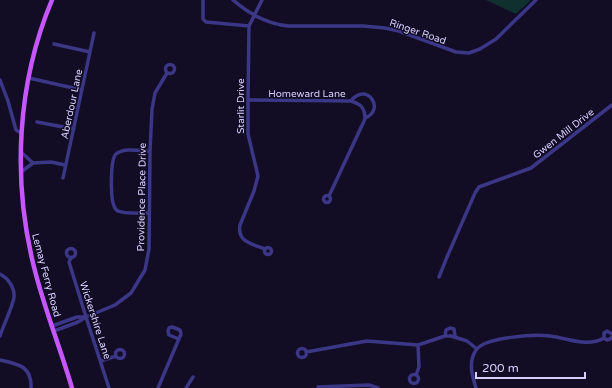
<svg xmlns="http://www.w3.org/2000/svg" width="612" height="388" font-family="'Varela Round',sans-serif">
	<rect width="100%" height="100%" fill="#120d24"/>
	<!-- green -->
	<path fill="#102f2f" d="M 486,0 L 531,0 L 516,14 Z"/>
	<g fill="none" stroke-linecap="round" stroke-linejoin="round">
		<!-- minor -->
		<path stroke="#3b3686" stroke-width="3.5" d="M 203,0 L 203,19 L 206,22 L 249,26
			M 233,0 C 249,14 268,24 289,26 L 363,26 L 385,28 L 399,31 L 456,52 L 469,53 L 480,49 L 496,39 L 536,0
			M 262,0 L 249,26 L 248,100 L 248,134 L 258,176 L 254,191 L 240,225 C 237,242 252,244 265,249
			M 54,44 L 90,52
			M165.5 69a4.5 4.5 0 1 1 9 0a4.5 4.5 0 1 1-9 0Z
			M 29,78 L 82,90
			M 0,80 L 8,101 L 16,130 L 21,133
			M 248,100 L 351,101 C 361,104 365,108 365,119 L 329,196
			M 351,101 C 367,81 386,110 365,118
			M 37,122 L 74,129
			M 21,152 L 33,163
			M 21,172 L 33,163 L 51,162 L 65,165
			M 63,178 L 94,33
			M323.5 199a3.5 3.5 0 1 1 7 0a3.5 3.5 0 1 1-7 0Z
			M 149,213 C 142,213 124,214 118,211 C 115,210 114,206 113,203 C 111,195 110,159 116,154 C 124,147 140,151 150,151
			M264.5 251a3.5 3.5 0 1 1 7 0a3.5 3.5 0 1 1-7 0Z
			M66.5 253a4.5 4.5 0 1 1 9 0a4.5 4.5 0 1 1-9 0Z
			M 71,258 L 69,262 L 86,317 L 109,388
			M 0,274 C 8,278 15,288 14,297 C 13,306 3,326 0,336
			M 439,277 L 447,257 L 475,193 L 479,187 L 531,168 L 612,105
			M 52,326 L 77,317 L 84,317
			M 54,331 L 78,322 L 86,317 L 115,305 L 131,293 L 145,270 L 149,249 L 150,151 L 152,109 L 155,93 L 167,73
			M 612,334 L 607,331 L 604,333 L 604,338 L 607,340 L 610,339 L 612,337
			M 445,336 L 446,330 L 450,328 L 454,329 L 455,336
			M297.5 353a4.5 4.5 0 1 1 9 0a4.5 4.5 0 1 1-9 0Z
			M115.5 354a4.5 4.5 0 1 1 9 0a4.5 4.5 0 1 1-9 0Z
			M 306,352 L 367,341 L 418,345 L 445,336 L 451,336 L 467,341 L 477,349
			M 0,360 C 18,364 32,366 31,388
			M 101,361 L 116,356
			M409.5 379a4.5 4.5 0 1 1 9 0a4.5 4.5 0 1 1-9 0Z
			M 416,375 L 419,367 L 418,345
			M 318,387 L 369,385 L 378,388
			M 158,388 L 181,334 L 180,330 L 172,327 L 169,328 L 168,331 L 169,335 L 179,339
			M 186,388 L 193,377
			M 476,388 C 472,375 468,362 476,350 C 485,337 536,334 550,336 C 568,338 587,348 604,338"/>
		<!-- major -->
		<path stroke="#c657ff" stroke-width="4.5" d="M 52,0 C 17,83 12,180 34,267 C 44,308 60,347 72,388"/>
	</g>
	<g text-anchor="middle" stroke-width="3" stroke-linejoin="round" paint-order="stroke">
		<!-- street labels -->
		<g font-size="10" fill="#d7d0ff" stroke="#120d24">
			<text transform="translate(418 31) rotate(19)" y="4">Ringer Road</text>
			<text x="307" y="97">Homeward Lane</text>
			<text transform="translate(71 104) rotate(-78)" y="4">Aberdour Lane</text>
			<text transform="translate(240 106) rotate(-90)" y="4">Starlit Drive</text>
			<text transform="translate(563 133) rotate(-38)" y="4">Gwen Mill Drive</text>
			<text transform="translate(141 197) rotate(-89)" y="4">Providence Place Drive</text>
			<text transform="translate(47 275) rotate(75)" y="4">Lemay Ferry Road</text>
			<text transform="translate(96 320) rotate(72)" y="4">Wickershire Lane</text>
		</g>
	</g>
	<!-- scale -->
	<path d="M476 372v6h109v-6" fill="none" stroke="#d7d0ff" stroke-width="2"/>
	<text x="482" y="372" font-size="12" fill="#d7d0ff" stroke="#120d24" stroke-width="3" paint-order="stroke">200 m</text>
</svg>
